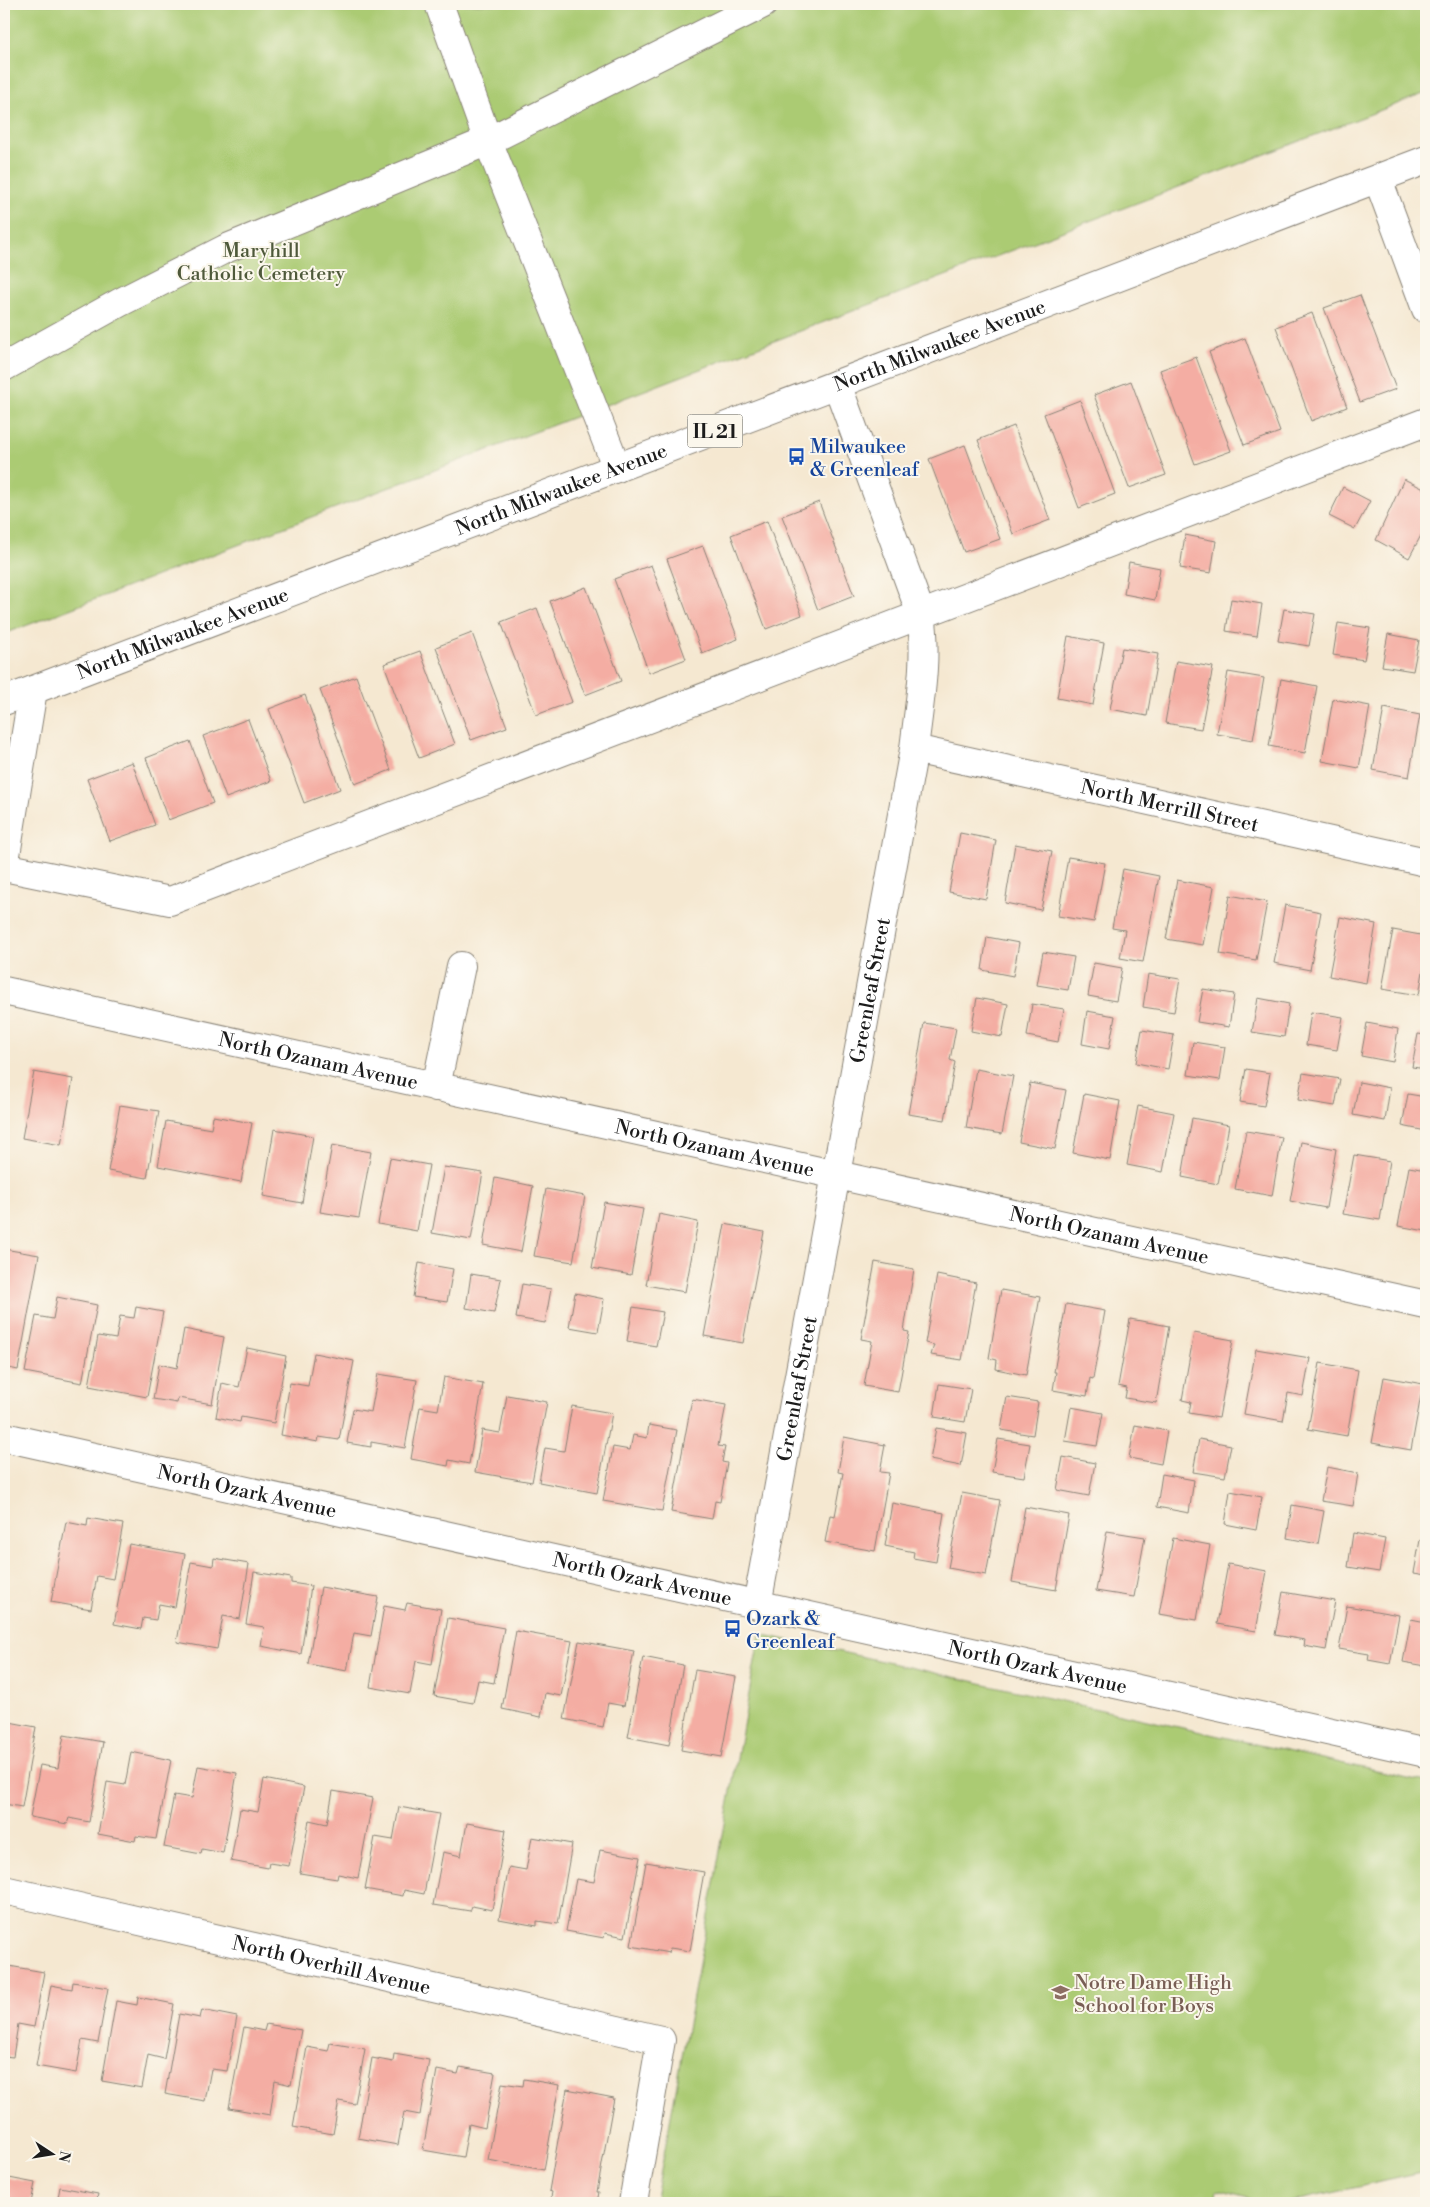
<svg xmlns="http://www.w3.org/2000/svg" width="1430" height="2207" font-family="'Libre Bodoni',serif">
	<rect width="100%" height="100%" fill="#fbf7ec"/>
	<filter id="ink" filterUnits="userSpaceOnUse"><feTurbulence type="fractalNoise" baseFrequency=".02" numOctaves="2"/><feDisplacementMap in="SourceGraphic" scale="10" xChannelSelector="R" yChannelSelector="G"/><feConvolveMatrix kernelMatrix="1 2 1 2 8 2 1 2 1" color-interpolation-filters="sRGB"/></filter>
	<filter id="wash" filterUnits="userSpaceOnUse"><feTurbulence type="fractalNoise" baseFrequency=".0096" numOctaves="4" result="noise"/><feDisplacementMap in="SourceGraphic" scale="20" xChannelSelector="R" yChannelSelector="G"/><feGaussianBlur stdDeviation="1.12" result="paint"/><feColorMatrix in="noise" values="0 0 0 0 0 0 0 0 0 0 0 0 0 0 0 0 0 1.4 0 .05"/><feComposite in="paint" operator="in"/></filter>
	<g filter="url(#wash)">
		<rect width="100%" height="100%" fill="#f5e8d1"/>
		<!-- green -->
		<path fill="#abcb73" stroke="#647448" d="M 4,4 L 1426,4 L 1426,93 L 4,634 Z
			M 760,1634 L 1426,1782 L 1426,2172 L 1286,2203 L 1271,2203 L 1217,2189 L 1215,2203 L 655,2203 Z"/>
		<g id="blocks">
			<!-- building -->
			<path fill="#f4ada3" d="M 1360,295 L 1396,389 L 1360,402 L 1324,308 Z
				M 1312,313 L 1347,407 L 1311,421 L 1276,327 Z
				M 1245,338 L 1280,432 L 1244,445 L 1209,352 Z
				M 1196,357 L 1231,451 L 1195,464 L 1160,370 Z
				M 1131,381 L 1166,475 L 1129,488 L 1094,395 Z
				M 1080,400 L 1115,494 L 1079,508 L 1044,414 Z
				M 1014,426 L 1050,520 L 1013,534 L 978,440 Z
				M 965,445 L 1000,539 L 964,552 L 929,459 Z
				M 1404,479 L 1426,490 L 1426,526 L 1409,558 L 1376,540 Z
				M 1343,487 L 1370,501 L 1355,529 L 1329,516 Z
				M 819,502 L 854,596 L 818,610 L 782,516 Z
				M 767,521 L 802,615 L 766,629 L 731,535 Z
				M 1185,535 L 1216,541 L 1211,573 L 1180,568 Z
				M 703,546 L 738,639 L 702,653 L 667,559 Z
				M 1129,562 L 1160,568 L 1155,600 L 1124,594 Z
				M 651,565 L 686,659 L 649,673 L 614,579 Z
				M 586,587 L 621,681 L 585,695 L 550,601 Z
				M 1231,599 L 1262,604 L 1257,636 L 1226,631 Z
				M 537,608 L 572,702 L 536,715 L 501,622 Z
				M 1284,609 L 1315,614 L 1309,646 L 1278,641 Z
				M 1338,623 L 1370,628 L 1364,660 L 1333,655 Z
				M 472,633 L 507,727 L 471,740 L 436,647 Z
				M 1388,634 L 1419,640 L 1413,671 L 1382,666 Z
				M 1068,636 L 1104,643 L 1093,705 L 1057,698 Z
				M 1122,648 L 1158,654 L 1147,716 L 1110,709 Z
				M 420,651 L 455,744 L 419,758 L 384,664 Z
				M 1176,661 L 1213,667 L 1201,729 L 1165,723 Z
				M 1228,672 L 1264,678 L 1253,740 L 1217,734 Z
				M 356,676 L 391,770 L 355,784 L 320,690 Z
				M 1281,679 L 1317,686 L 1305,753 L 1269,746 Z
				M 305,695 L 340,789 L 304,803 L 269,709 Z
				M 1333,699 L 1370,706 L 1359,768 L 1322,761 Z
				M 1384,708 L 1420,715 L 1409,777 L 1373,770 Z
				M 248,719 L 271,781 L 226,798 L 203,736 Z
				M 190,741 L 213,803 L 168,820 L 146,758 Z
				M 132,762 L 155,825 L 110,841 L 87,779 Z
				M 960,833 L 996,840 L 986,899 L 949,892 Z
				M 1015,844 L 1052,851 L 1041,910 L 1005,903 Z
				M 1068,857 L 1105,863 L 1094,922 L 1058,916 Z
				M 1123,869 L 1159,876 L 1143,962 L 1120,958 L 1125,930 L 1112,928 Z
				M 1177,880 L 1214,887 L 1203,945 L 1166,939 Z
				M 1230,895 L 1267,902 L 1256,960 L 1220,954 Z
				M 1285,905 L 1321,912 L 1310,970 L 1274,963 Z
				M 1340,917 L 1376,924 L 1366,983 L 1329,976 Z
				M 1393,930 L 1426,936 L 1426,954 L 1419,995 L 1382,989 Z
				M 987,937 L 1019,943 L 1013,976 L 982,970 Z
				M 1043,952 L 1074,957 L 1068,990 L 1037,985 Z
				M 1094,963 L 1122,968 L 1116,1001 L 1088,996 Z
				M 1148,974 L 1180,979 L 1174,1012 L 1143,1007 Z
				M 1203,989 L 1234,994 L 1229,1027 L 1197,1022 Z
				M 977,998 L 1008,1004 L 1002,1037 L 971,1031 Z
				M 1258,998 L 1289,1004 L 1284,1037 L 1252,1032 Z
				M 1032,1004 L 1064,1009 L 1058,1042 L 1027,1036 Z
				M 1087,1011 L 1115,1016 L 1109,1049 L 1082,1044 Z
				M 1311,1012 L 1343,1017 L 1337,1050 L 1306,1045 Z
				M 924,1023 L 956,1028 L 950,1060 L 955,1062 L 945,1120 L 908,1114 Z
				M 1367,1023 L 1398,1029 L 1393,1062 L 1361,1056 Z
				M 1142,1030 L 1174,1035 L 1168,1069 L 1136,1063 Z
				M 1418,1034 L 1426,1035 L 1426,1069 L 1412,1067 Z
				M 1193,1042 L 1225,1047 L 1220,1080 L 1188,1075 Z
				M 976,1069 L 1013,1076 L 1002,1134 L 966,1128 Z
				M 1246,1069 L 1270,1073 L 1264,1106 L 1240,1102 Z
				M 34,1072 L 73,1079 L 61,1145 L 22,1138 Z
				M 1303,1073 L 1340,1079 L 1335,1106 L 1298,1100 Z
				M 1359,1082 L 1390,1088 L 1385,1121 L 1353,1115 Z
				M 1030,1083 L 1066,1090 L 1055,1149 L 1019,1142 Z
				M 1084,1094 L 1120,1101 L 1110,1160 L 1073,1153 Z
				M 1408,1094 L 1426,1097 L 1426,1131 L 1402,1126 Z
				M 120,1105 L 159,1111 L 147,1178 L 108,1171 Z
				M 1138,1106 L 1174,1113 L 1163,1172 L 1127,1165 Z
				M 213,1116 L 252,1123 L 241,1182 L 158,1166 L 166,1121 L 211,1129 Z
				M 1192,1118 L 1229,1125 L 1218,1184 L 1182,1177 Z
				M 274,1129 L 313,1136 L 302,1203 L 263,1196 Z
				M 1246,1131 L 1282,1137 L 1272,1196 L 1235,1189 Z
				M 1301,1142 L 1336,1149 L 1326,1208 L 1290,1201 Z
				M 332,1145 L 371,1152 L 359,1218 L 320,1212 Z
				M 1354,1155 L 1390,1161 L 1380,1220 L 1343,1214 Z
				M 390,1158 L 429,1165 L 417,1231 L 378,1224 Z
				M 444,1167 L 483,1173 L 471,1240 L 432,1233 Z
				M 1409,1167 L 1426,1170 L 1426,1231 L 1398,1226 Z
				M 495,1178 L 533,1186 L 521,1252 L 483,1245 Z
				M 546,1189 L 585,1196 L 573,1262 L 534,1256 Z
				M 604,1202 L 643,1209 L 631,1275 L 592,1268 Z
				M 659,1214 L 698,1222 L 685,1292 L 646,1285 Z
				M 725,1224 L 764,1232 L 743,1343 L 704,1336 Z
				M 4,1249 L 39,1255 L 18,1370 L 4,1367 Z
				M 875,1262 L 914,1269 L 904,1331 L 909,1332 L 898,1392 L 864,1386 L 872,1341 L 861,1339 Z
				M 419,1263 L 453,1269 L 447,1302 L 413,1297 Z
				M 471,1274 L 501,1279 L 494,1313 L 466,1308 Z
				M 937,1275 L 976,1283 L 962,1360 L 931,1355 L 934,1345 L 925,1343 Z
				M 522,1284 L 551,1289 L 545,1323 L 516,1318 Z
				M 1001,1290 L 1040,1297 L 1026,1375 L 996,1369 L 997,1360 L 989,1358 Z
				M 575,1293 L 604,1299 L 598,1332 L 569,1327 Z
				M 57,1297 L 97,1305 L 82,1383 L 25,1372 L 36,1316 L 53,1319 Z
				M 1066,1304 L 1105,1311 L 1093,1379 L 1090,1378 L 1087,1396 L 1053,1390 L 1056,1372 L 1054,1372 Z
				M 136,1307 L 163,1312 L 147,1397 L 89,1386 L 98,1336 L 116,1339 L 120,1316 L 134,1318 Z
				M 633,1307 L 663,1312 L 656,1346 L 627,1341 Z
				M 1130,1319 L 1169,1326 L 1156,1403 L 1125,1398 L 1127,1388 L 1118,1386 Z
				M 184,1329 L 224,1337 L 212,1404 L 178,1398 L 177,1403 L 153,1399 L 159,1364 L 177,1368 Z
				M 1194,1333 L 1233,1340 L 1219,1418 L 1189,1413 L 1191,1402 L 1182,1400 Z
				M 247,1348 L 286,1356 L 274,1423 L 241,1417 L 240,1422 L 216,1417 L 222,1383 L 239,1387 Z
				M 1256,1349 L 1310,1358 L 1303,1396 L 1288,1393 L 1283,1421 L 1244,1414 Z
				M 314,1353 L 354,1361 L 339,1440 L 319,1437 L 318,1442 L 281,1435 L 290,1383 L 308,1386 Z
				M 1320,1363 L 1358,1370 L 1347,1436 L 1308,1429 Z
				M 378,1374 L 417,1380 L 405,1448 L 371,1442 L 371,1447 L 347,1443 L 353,1409 L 371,1412 Z
				M 444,1377 L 483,1384 L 469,1464 L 449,1460 L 448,1466 L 411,1459 L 420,1407 L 438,1410 Z
				M 1384,1377 L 1423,1384 L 1411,1450 L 1372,1443 Z
				M 939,1384 L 971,1389 L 965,1422 L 934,1417 Z
				M 507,1395 L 547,1402 L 532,1482 L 475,1472 L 482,1430 L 500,1433 Z
				M 1007,1397 L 1038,1402 L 1033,1435 L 1001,1430 Z
				M 692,1399 L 726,1405 L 718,1446 L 725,1447 L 722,1462 L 727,1463 L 720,1502 L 715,1501 L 712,1519 L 671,1512 Z
				M 572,1406 L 612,1413 L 597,1493 L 539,1482 L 545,1448 L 564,1451 Z
				M 1071,1407 L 1103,1413 L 1097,1446 L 1065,1441 Z
				M 649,1425 L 677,1430 L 662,1511 L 603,1501 L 613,1447 L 630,1450 L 633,1435 L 647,1438 Z
				M 1135,1425 L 1167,1431 L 1161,1464 L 1129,1458 Z
				M 936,1428 L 967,1433 L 961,1466 L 930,1460 Z
				M 844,1437 L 885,1445 L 880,1472 L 889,1473 L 875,1551 L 825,1542 L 830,1515 L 835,1516 L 843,1473 L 838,1472 Z
				M 998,1439 L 1030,1444 L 1024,1477 L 992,1472 Z
				M 1199,1439 L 1231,1445 L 1225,1477 L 1193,1472 Z
				M 1063,1457 L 1095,1463 L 1089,1496 L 1057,1490 Z
				M 1327,1467 L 1358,1473 L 1353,1506 L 1321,1501 Z
				M 1162,1474 L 1194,1480 L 1189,1513 L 1157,1507 Z
				M 1230,1491 L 1262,1497 L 1256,1530 L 1225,1524 Z
				M 962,1493 L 1000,1500 L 986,1575 L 948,1568 Z
				M 892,1503 L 944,1513 L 936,1562 L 913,1558 L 914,1552 L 885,1546 Z
				M 1292,1505 L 1324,1511 L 1318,1544 L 1287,1538 Z
				M 1025,1507 L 1069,1515 L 1056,1590 L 1012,1582 Z
				M 88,1518 L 123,1524 L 113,1579 L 97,1576 L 91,1609 L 51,1602 L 66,1522 L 87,1526 Z
				M 1107,1531 L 1145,1537 L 1134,1597 L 1096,1591 Z
				M 1353,1533 L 1385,1539 L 1379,1572 L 1348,1567 Z
				M 1173,1538 L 1210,1545 L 1197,1620 L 1159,1614 Z
				M 1420,1540 L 1426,1541 L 1426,1575 L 1414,1573 Z
				M 129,1544 L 185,1554 L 175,1607 L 159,1604 L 156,1620 L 143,1618 L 141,1629 L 114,1624 Z
				M 214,1558 L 249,1564 L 240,1619 L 223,1616 L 217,1649 L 177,1642 L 191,1562 L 213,1566 Z
				M 1228,1564 L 1267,1571 L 1256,1631 L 1217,1624 Z
				M 254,1572 L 291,1578 L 291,1583 L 311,1586 L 301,1654 L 261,1646 L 264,1627 L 246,1624 Z
				M 321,1587 L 378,1597 L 371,1636 L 354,1633 L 347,1671 L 308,1664 Z
				M 1283,1592 L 1335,1601 L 1326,1650 L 1304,1646 L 1305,1640 L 1275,1635 Z
				M 407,1603 L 441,1609 L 432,1664 L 416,1661 L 410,1694 L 370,1687 L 384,1606 L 405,1610 Z
				M 1347,1606 L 1399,1615 L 1390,1664 L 1368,1660 L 1369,1654 L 1339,1649 Z
				M 448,1618 L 504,1628 L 494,1683 L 478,1680 L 473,1703 L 434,1696 Z
				M 1411,1619 L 1426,1622 L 1426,1666 L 1403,1662 Z
				M 516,1631 L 572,1641 L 561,1696 L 545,1693 L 541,1717 L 502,1709 Z
				M 579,1641 L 634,1651 L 624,1706 L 608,1703 L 603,1727 L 564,1719 Z
				M 643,1657 L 683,1665 L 669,1745 L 628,1737 Z
				M 695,1670 L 736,1677 L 721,1757 L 681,1750 Z
				M 4,1721 L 36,1727 L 22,1807 L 4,1804 Z
				M 64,1735 L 103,1742 L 89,1822 L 69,1818 L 67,1824 L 30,1817 L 40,1765 L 58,1768 Z
				M 131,1752 L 171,1760 L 156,1839 L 136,1836 L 135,1841 L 98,1834 L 107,1782 L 125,1785 Z
				M 198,1766 L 237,1773 L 223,1853 L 202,1849 L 201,1854 L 164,1847 L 174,1795 L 192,1798 Z
				M 264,1779 L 304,1787 L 289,1866 L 269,1863 L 268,1868 L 231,1861 L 240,1809 L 258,1812 Z
				M 333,1791 L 373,1798 L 358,1878 L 338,1874 L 337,1879 L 300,1873 L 309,1820 L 327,1824 Z
				M 399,1807 L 439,1814 L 424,1894 L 404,1890 L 403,1896 L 365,1889 L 375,1837 L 393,1840 Z
				M 467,1823 L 506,1830 L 492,1910 L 472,1906 L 470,1911 L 433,1905 L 443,1852 L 461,1856 Z
				M 532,1837 L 572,1844 L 558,1924 L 537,1921 L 537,1926 L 499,1919 L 509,1867 L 526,1870 Z
				M 600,1850 L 640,1857 L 625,1937 L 605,1933 L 604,1938 L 566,1931 L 576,1879 L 594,1882 Z
				M 646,1862 L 704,1872 L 690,1951 L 670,1948 L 669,1953 L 631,1946 Z
				M 9,1966 L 44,1972 L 34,2027 L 18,2024 L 13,2057 L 4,2056 L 4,1973 L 8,1973 Z
				M 73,1982 L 108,1988 L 98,2043 L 82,2040 L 76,2073 L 36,2066 L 51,1985 L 72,1989 Z
				M 138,1997 L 174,2004 L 164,2059 L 148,2055 L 142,2088 L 102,2081 L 116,2001 L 137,2005 Z
				M 202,2010 L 237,2017 L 227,2071 L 211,2069 L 205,2101 L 165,2094 L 179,2014 L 200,2018 Z
				M 266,2024 L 301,2030 L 291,2085 L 275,2081 L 270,2115 L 229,2108 L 244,2027 L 264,2031 Z
				M 330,2043 L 365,2049 L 355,2104 L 339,2101 L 333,2134 L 293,2127 L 307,2047 L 328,2051 Z
				M 394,2054 L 429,2060 L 420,2115 L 404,2112 L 398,2145 L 358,2138 L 372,2058 L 393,2062 Z
				M 460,2067 L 495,2073 L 485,2128 L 469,2124 L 463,2157 L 423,2150 L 437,2070 L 458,2074 Z
				M 524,2079 L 559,2085 L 544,2170 L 488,2160 L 502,2083 L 523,2086 Z
				M 567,2089 L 614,2098 L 597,2192 L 599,2192 L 597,2203 L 550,2203 L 552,2192 L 549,2191 Z
				M 4,2177 L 35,2183 L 31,2203 L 4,2203 Z
				M 60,2187 L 98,2194 L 96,2203 L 57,2203 Z"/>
		</g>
	</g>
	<g filter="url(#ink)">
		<use href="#blocks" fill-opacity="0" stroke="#888276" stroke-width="1"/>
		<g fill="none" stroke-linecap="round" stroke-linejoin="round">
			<defs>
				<g id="minor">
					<path d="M 439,4 L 488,141 L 617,468"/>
					<path d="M 1378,179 L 1426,309"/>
					<path d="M 4,367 L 119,303 L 225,249 L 488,141 L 763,4"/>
					<path id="s1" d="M 914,749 L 1426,862"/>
					<path d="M 4,867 L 170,901 L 1426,422"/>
					<path d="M 4,867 L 33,690"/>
					<path id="s2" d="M 4,991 L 1426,1305"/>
					<path d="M 436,1087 L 461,966"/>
					<path id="s3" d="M 4,1437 L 1426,1753"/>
					<path id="s4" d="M 757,1605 L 914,749 C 919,705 928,659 921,614 L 837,384"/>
					<path id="s5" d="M 4,1890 L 661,2040 L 633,2203"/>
				</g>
				<g id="major">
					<path id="s6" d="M 4,701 L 1426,160"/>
				</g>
			</defs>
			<!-- minor casing -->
			<use href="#minor" stroke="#888276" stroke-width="30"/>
			<!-- major casing -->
			<use href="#major" stroke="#888276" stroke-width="30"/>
			<!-- minor -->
			<use href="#minor" stroke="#fff" stroke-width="28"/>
			<!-- major -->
			<use href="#major" stroke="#fff" stroke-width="28"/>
		</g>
	</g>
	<!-- icons -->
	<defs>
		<symbol id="bus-bare" viewBox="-9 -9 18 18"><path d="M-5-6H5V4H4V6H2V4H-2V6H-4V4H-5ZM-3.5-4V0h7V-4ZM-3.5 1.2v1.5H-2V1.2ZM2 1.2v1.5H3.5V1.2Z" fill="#1a4fb4" stroke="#fbf7ec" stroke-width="2.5" paint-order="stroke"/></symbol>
		<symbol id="school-bare" viewBox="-9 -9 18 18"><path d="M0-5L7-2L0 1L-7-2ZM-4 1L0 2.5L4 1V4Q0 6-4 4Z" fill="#8d6e63" stroke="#fbf7ec" stroke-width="2.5" paint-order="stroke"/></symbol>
	</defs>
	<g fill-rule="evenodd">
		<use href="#bus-bare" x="784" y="444" width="25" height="25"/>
		<use href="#bus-bare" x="720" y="1616" width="25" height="25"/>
		<use href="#school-bare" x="1048" y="1980" width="25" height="25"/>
	</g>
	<g text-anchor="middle" stroke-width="4" stroke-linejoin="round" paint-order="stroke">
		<!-- shield labels -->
		<rect fill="#fbf7ec" stroke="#5f5e5a" stroke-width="1" x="687.5" y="414.5" width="55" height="33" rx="4"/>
		<g font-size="19" font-weight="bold" fill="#1c1c1c">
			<text x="715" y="438">IL 21</text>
		</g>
		<!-- park labels -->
		<g font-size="20" fill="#4e593a" stroke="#fbf7ec">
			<text x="261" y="257">Maryhill<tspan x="261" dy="23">Catholic Cemetery</tspan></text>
		</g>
		<!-- street labels -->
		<g font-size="20" fill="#1c1c1c" stroke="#fbf7ec">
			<text dy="7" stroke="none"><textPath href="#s6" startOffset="1001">North Milwaukee Avenue</textPath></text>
			<text dy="7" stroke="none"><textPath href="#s6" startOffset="596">North Milwaukee Avenue</textPath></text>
			<text dy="7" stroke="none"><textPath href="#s6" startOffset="191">North Milwaukee Avenue</textPath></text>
			<text dy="7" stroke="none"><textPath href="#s1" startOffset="262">North Merrill Street</textPath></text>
			<text dy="7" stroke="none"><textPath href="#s4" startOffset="625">Greenleaf Street</textPath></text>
			<text dy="7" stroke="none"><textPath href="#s2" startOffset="322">North Ozanam Avenue</textPath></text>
			<text dy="7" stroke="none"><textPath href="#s2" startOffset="728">North Ozanam Avenue</textPath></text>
			<text dy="7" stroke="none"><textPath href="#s2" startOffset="1132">North Ozanam Avenue</textPath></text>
			<text dy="7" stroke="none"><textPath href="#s4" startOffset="220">Greenleaf Street</textPath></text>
			<text dy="7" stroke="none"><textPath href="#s3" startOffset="249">North Ozark Avenue</textPath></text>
			<text dy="7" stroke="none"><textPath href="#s3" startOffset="654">North Ozark Avenue</textPath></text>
			<text dy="7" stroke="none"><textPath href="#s3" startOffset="1059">North Ozark Avenue</textPath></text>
			<text dy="7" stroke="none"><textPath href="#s5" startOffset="336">North Overhill Avenue</textPath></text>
		</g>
		<!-- transit labels -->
		<g font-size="20" fill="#164399" stroke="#fbf7ec" text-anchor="start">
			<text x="810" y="453">Milwaukee<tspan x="810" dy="23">&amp; Greenleaf</tspan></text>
			<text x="746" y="1625">Ozark &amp;<tspan x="746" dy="23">Greenleaf</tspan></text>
		</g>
		<!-- education labels -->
		<g font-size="20" fill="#785e54" stroke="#fbf7ec" text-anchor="start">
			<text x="1074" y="1989">Notre Dame High<tspan x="1074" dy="23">School for Boys</tspan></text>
		</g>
	</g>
	<!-- margin -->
	<rect width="1430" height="2207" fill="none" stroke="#fbf7ec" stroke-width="20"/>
	<!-- north arrow -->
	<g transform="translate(52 2154) rotate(102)" stroke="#fbf7ec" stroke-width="4" paint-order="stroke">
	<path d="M0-4L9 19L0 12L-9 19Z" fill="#1c1c1c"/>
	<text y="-8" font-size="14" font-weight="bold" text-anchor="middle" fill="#1c1c1c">N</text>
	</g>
</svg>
